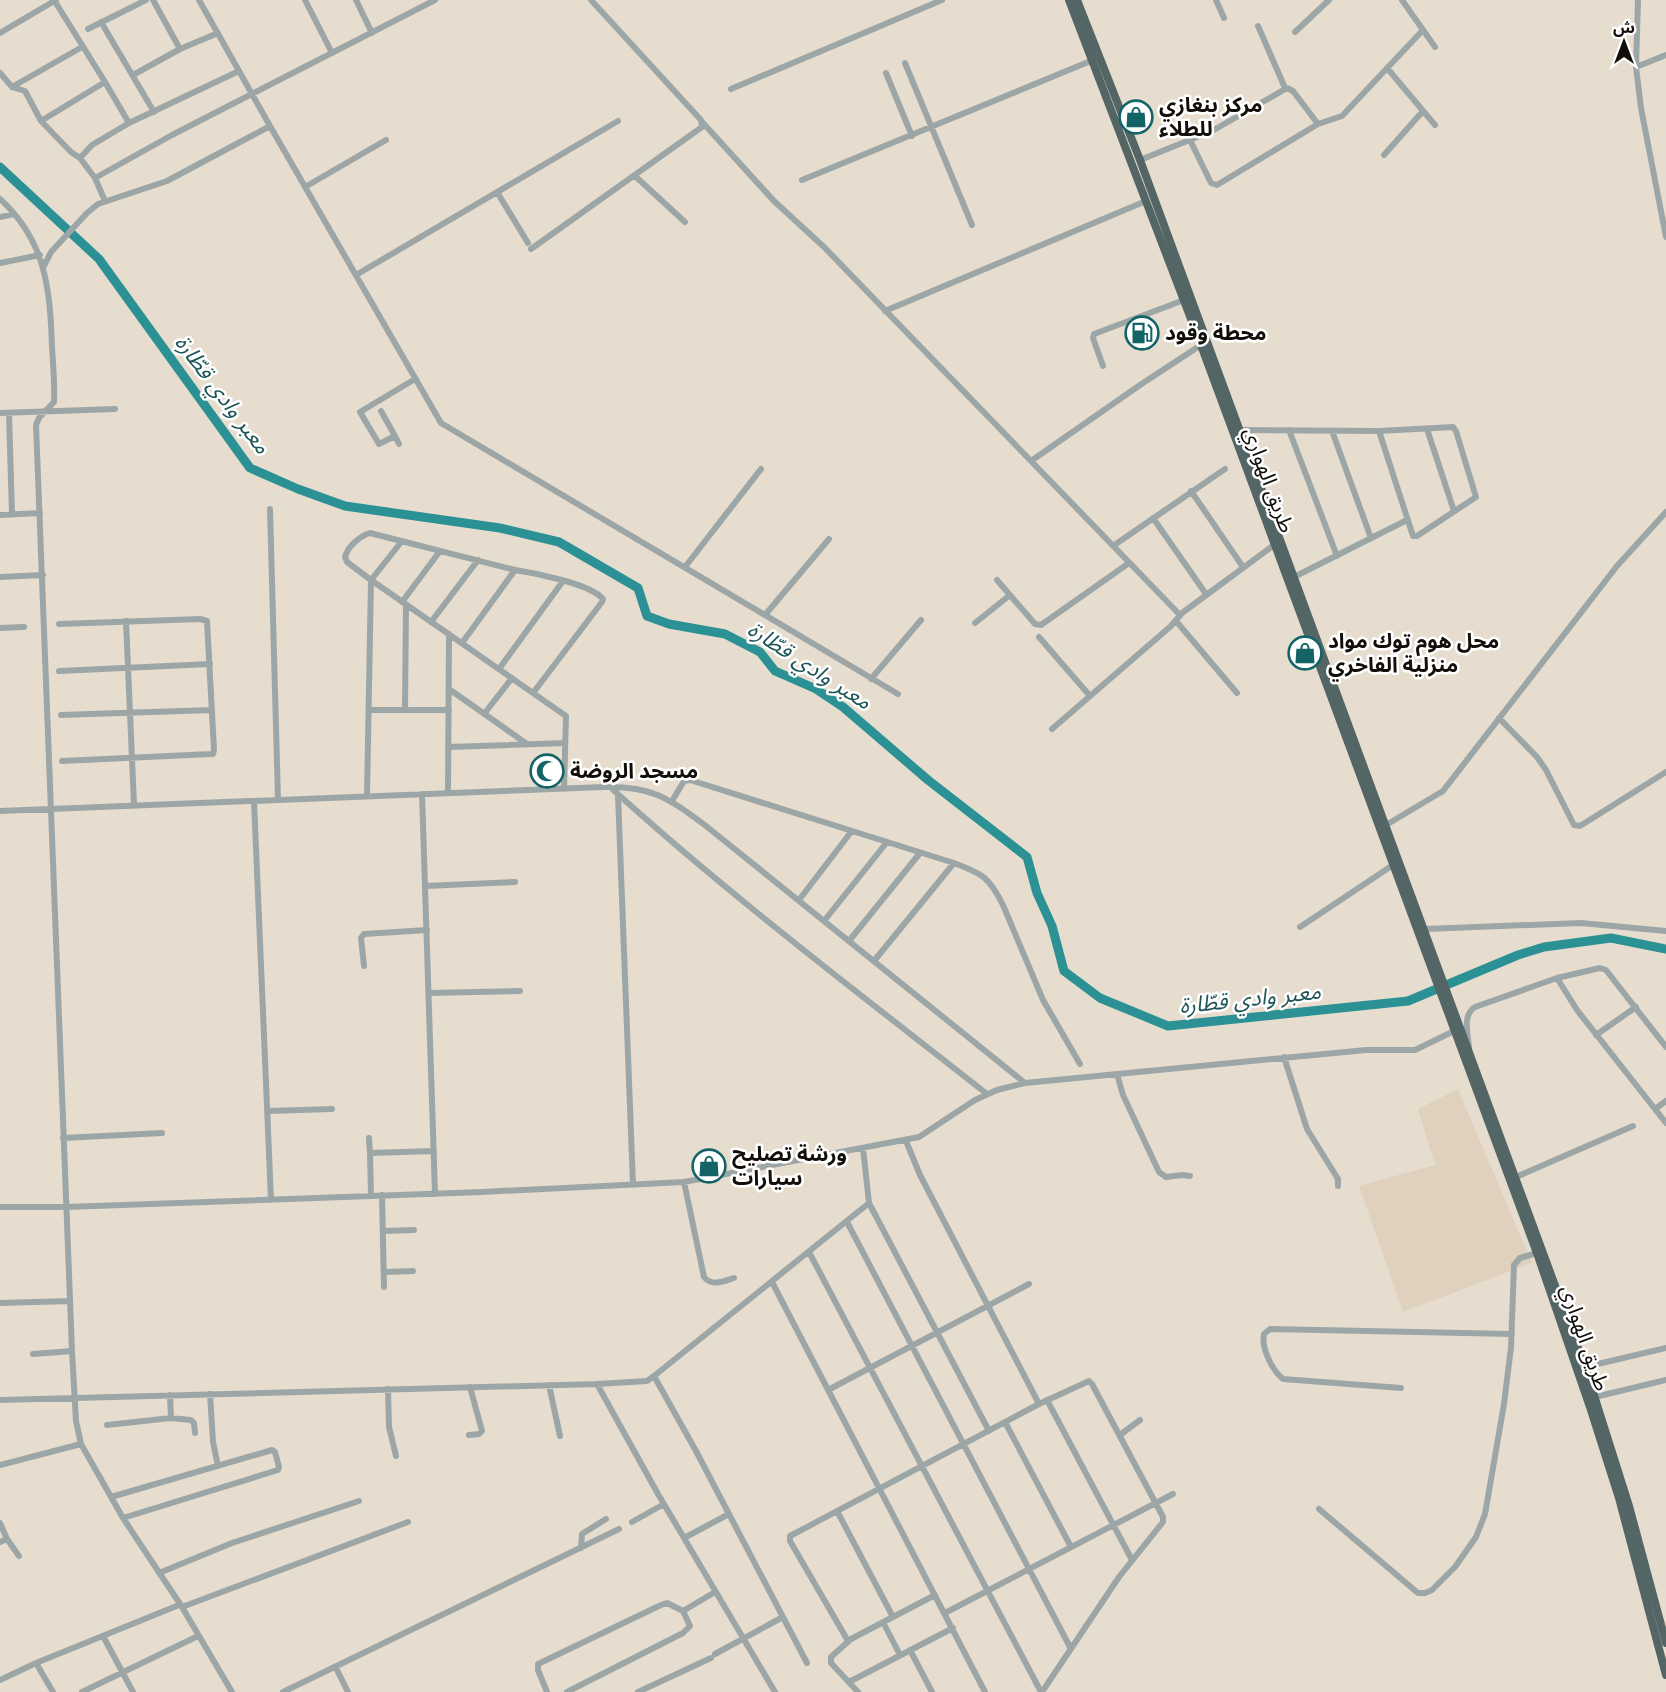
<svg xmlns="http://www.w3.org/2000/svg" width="1666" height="1692" font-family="'DM Sans','Noto Sans Arabic',sans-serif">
	<rect width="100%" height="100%" fill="#e7ddcf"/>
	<!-- built -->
	<path fill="#dfd1bd" d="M 1458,1089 L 1532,1263 L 1403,1312 L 1359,1186 L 1435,1165 L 1418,1109 Z"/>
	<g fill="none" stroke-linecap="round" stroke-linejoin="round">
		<!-- river -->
		<path stroke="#2b9195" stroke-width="9" d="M 0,167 L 99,259 L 250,468 L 298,489 L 345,506 L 500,528 L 559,542 L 638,588 L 647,616 L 669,624 L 725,634 L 760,652 L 775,671 L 816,689 L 843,707 L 928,780 L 1027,857 L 1037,893 L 1052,926 L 1064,971 L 1100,998 L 1168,1026 L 1408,1001 L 1518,955 L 1544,947 L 1611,938 L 1666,949"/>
		<!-- minor -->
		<path stroke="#9da6a6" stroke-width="6" d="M 54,0 L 105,82 L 129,123
			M 153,0 L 180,49
			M 305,0 L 332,53
			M 356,0 L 372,33
			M 1216,0 L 1224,18
			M 1402,0 L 1435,47
			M 1638,0 L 1636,67 L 1641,108 L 1666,237
			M 101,22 L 154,112
			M 1258,26 L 1285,88
			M 88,29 L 146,0
			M 1295,32 L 1329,0
			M 0,33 L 56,0
			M 905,63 L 972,225
			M 1636,67 L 1666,55
			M 1387,68 L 1435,125
			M 0,73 L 12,87 L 25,91 L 41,121 L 71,152 L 80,158 L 95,178 L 105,201
			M 886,73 L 912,136
			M 133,75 L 180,49 L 218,33
			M 12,87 L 82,47
			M 731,89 L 942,0
			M 41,121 L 105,82
			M 703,123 L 774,201 L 824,247 L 1180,615
			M 270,126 L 441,423 L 898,694
			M 1190,140 L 1211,183 L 1217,185 L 1318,124
			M 1384,155 L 1423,111
			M 80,158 L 92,145 L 129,123 L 239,71
			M 1140,160 L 1212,131 L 1287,88 L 1293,91 L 1318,124 L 1342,116 L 1423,30
			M 635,176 L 685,222
			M 95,178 L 172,135 L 435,0
			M 802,180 L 1093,60
			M 305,187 L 386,140
			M 497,192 L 528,243
			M 0,199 C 46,241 50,289 52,347 C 53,365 55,384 54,402 L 39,418 L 36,425 L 72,1351 L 76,1421 L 81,1444 L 123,1518 L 182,1607 L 232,1692
			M 0,217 L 14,214
			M 531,249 L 702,127 L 701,120 L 591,0
			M 0,263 L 40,255
			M 44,266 L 51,252 L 87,213 L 98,204 L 167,181 L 270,126 L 199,0
			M 356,275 L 618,121
			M 885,311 L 1146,201
			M 1103,366 L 1093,338 L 1094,334 L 1184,300
			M 381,411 L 395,436 L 379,444 L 360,412 L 415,379
			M 0,413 L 115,409
			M 9,413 L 12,515
			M 1427,429 L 1454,511
			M 1239,430 L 1379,431 L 1453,427 L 1456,431 L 1476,497 L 1417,536 L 1413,536 L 1379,431
			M 1289,430 L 1337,556
			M 1332,431 L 1371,538
			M 395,436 L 399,444
			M 1031,461 L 1140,385 L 1201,345
			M 1191,491 L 1243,567
			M 270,509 L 278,800
			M 0,515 L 40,513
			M 1153,518 L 1206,594
			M 1113,546 L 1225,469
			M 685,567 L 761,469
			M 0,577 L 43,575
			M 1294,577 L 1407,520
			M 997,580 L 1035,624 L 1041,625 L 1129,563
			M 402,602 L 440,551
			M 765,615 L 829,539
			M 126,621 L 134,805
			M 1176,621 L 1237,693
			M 431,622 L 478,560
			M 975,623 L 1010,595
			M 59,624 L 200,619 L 207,621 L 214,750 L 213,754 L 211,754 L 62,761
			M 0,628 L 24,627
			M 1039,637 L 1090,696
			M 462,643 L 515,570
			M 499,669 L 563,581
			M 59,671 L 210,664
			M 871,679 L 921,620
			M 449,689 L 527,744
			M 533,693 L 602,602 L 603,599 C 591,584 535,573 515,570 L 370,533 C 360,536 348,546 345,557 L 347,562 L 371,580 L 566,716 L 564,789
			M 369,710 L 449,710
			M 405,710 L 406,604
			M 484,714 L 512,678
			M 61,715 L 212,710
			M 1499,718 L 1537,757 L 1546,770 L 1574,825 L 1580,826 L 1666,772
			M 1052,729 L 1171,626 L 1182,613 L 1274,545
			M 448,747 L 565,743
			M 610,787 C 730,896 860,994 987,1094
			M 448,793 L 449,634
			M 422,794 L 435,1194
			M 618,795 L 633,1185
			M 367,796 L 371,580 L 402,541
			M 254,801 L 271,1200
			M 672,801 L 684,781 L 690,780 L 954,863 C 983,874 989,877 1003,905 L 1043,1000 L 1080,1064
			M 0,811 L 604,787 C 653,786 668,798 706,826 L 1025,1083 L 1366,1050 L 1415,1050 L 1454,1031
			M 1386,825 L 1443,791 L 1617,566 L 1666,512
			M 425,886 L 515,882
			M 799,900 L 851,832
			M 824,921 L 887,842
			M 1300,927 L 1393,865
			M 1425,929 L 1581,923 L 1666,931
			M 849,941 L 920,853
			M 874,961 L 954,863
			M 364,966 L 361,938 L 364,934 L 427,930
			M 1557,978 L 1577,1010 L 1666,1123
			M 429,993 L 520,991
			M 1596,1035 L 1636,1007
			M 1469,1048 C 1468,1034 1462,1015 1475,1007 L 1557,978 L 1600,968 L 1606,970 L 1666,1047
			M 1284,1057 L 1307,1129 L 1338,1179 L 1338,1186
			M 1117,1074 L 1123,1095 L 1159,1172 L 1166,1177 L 1182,1175 L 1190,1176
			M 1655,1109 L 1666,1101
			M 268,1111 L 332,1109
			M 63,1138 L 162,1133
			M 369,1138 L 370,1153
			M 906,1141 L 920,1175 L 1039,1404
			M 1516,1177 L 1633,1126
			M 684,1182 L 704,1277 C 712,1287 724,1281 734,1278
			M 382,1195 L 384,1287
			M 371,1196 L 370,1153 L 434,1151
			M 869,1203 L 989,1431
			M 0,1207 L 66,1207 L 482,1192 L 684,1182 L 919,1137 L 975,1100 L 997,1090 L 1025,1083
			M 847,1222 L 1071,1649
			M 383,1231 L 414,1230
			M 809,1252 L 1041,1692
			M 384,1272 L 413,1271
			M 772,1282 L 985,1692
			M 0,1303 L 70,1301
			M 33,1354 L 72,1351
			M 1585,1367 L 1666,1348
			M 654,1376 L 696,1451 L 807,1663
			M 597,1384 L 658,1494 L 775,1692
			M 549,1385 L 560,1436
			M 1401,1388 L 1283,1379 C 1272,1370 1261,1348 1264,1334 L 1270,1329 L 1512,1334
			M 388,1389 L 389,1427 L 396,1456
			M 828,1390 L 1029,1284
			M 210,1394 L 213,1442 L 218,1466
			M 1595,1397 L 1666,1380
			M 0,1400 L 597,1384 L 647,1381 L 654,1376 L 869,1203 L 863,1148
			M 1047,1400 L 1132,1560
			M 171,1418 L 191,1420 L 194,1423 L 195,1433
			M 1005,1422 L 1071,1547
			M 107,1425 L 171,1418 L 170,1395
			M 469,1435 L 479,1434 L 482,1431 L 470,1387
			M 1120,1435 L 1140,1420
			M 0,1465 L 81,1444
			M 111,1497 L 272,1450 L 275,1452 L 279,1467 L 278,1470 L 123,1518
			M 1319,1509 L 1418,1593 L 1425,1593 L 1432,1590 L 1455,1567 L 1476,1537 L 1485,1514 L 1504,1404 L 1511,1347 L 1514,1265 L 1520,1258 L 1537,1253
			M 837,1511 L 893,1617
			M 632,1522 L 664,1504
			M 0,1523 L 7,1539 L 0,1542
			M 684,1538 L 729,1514
			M 7,1539 L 19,1556
			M 581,1548 L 582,1534 L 606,1519
			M 159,1573 L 232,1543 L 359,1501
			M 182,1607 L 408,1522
			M 945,1613 L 1173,1494
			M 883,1622 L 900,1655
			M 103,1636 L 133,1692
			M 848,1641 L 790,1541 L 790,1536 L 1039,1404 L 1089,1381 L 1092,1384 L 1163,1517 L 1163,1522 L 1119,1577 L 1042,1692
			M 910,1650 L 932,1692
			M 715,1654 L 783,1617
			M 36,1663 L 53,1692
			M 336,1668 L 348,1692
			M 0,1680 L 36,1663 L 179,1605
			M 849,1682 L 953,1628
			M 82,1692 L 198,1636
			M 283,1692 L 619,1529
			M 547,1692 L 538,1670 L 538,1664 L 661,1605 L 667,1603 L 683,1611 L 715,1592
			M 567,1692 L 683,1633 L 690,1626 L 683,1611
			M 638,1692 L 711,1658
			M 858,1692 L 831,1663 L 831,1657 L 851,1639 L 935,1595"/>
		<!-- highway -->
		<path stroke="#536565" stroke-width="8" d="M 1069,0 L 1201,345 L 1537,1253 L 1591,1410 L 1619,1498 L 1666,1675
			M 1077,0 L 1140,160 L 1585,1367 L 1629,1506 L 1666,1643"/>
	</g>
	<!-- icons -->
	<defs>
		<symbol id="shop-ring" viewBox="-11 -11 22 22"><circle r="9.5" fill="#fff" stroke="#146467" stroke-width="1.5"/><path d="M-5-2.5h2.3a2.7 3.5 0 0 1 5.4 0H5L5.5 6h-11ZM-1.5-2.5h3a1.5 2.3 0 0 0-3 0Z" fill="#146467"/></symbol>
		<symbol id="fuel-ring" viewBox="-11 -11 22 22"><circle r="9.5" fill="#fff" stroke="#146467" stroke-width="1.5"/><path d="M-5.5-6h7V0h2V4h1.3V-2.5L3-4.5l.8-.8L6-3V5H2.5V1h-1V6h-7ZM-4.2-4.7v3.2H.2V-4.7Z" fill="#146467"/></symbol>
		<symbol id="mosque-ring" viewBox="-11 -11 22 22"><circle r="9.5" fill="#fff" stroke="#146467" stroke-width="1.5"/><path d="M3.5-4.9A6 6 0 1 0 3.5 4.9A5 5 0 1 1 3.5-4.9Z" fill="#146467"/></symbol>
	</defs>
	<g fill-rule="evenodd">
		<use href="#shop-ring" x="1117" y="98" width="38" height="38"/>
		<use href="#fuel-ring" x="1123" y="314" width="38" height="38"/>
		<use href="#shop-ring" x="1286" y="634" width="38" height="38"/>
		<use href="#mosque-ring" x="528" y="752" width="38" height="38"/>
		<use href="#shop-ring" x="690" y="1147" width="38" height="38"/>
	</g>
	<g text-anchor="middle" stroke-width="5" stroke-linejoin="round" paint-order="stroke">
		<!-- poi labels -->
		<g font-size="21" font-weight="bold" fill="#120e0a" stroke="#fff" text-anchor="start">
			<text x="1159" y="112">مركز بنغازي<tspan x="1159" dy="24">للطلاء</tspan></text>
			<text x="1165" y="340">محطة وقود</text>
			<text x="1328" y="648">محل هوم توك مواد<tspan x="1328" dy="24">منزلية الفاخري</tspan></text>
			<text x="570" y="778">مسجد الروضة</text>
			<text x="732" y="1161">ورشة تصليح<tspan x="732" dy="24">سيارات</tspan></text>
		</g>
		<!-- street labels -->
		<g font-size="21" fill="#120e0a" stroke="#fff">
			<text transform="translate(1269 480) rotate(70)" y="7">طريق الهواري</text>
			<text transform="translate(1585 1338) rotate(71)" y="7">طريق الهواري</text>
		</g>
		<!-- water labels -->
		<g font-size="22" font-style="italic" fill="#1e5657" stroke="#fff">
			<text transform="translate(223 394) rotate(53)" y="8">معبر وادي قطّارة</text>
			<text transform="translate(810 665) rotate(33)" y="8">معبر وادي قطّارة</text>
			<text transform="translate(1250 998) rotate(-6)" y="8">معبر وادي قطّارة</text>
		</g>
	</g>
	<!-- north arrow -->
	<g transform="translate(1624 42)" stroke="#ffffff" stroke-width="4.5" paint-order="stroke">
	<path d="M0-4.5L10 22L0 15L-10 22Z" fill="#120e0a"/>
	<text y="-9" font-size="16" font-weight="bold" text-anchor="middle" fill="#120e0a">ش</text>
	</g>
</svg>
